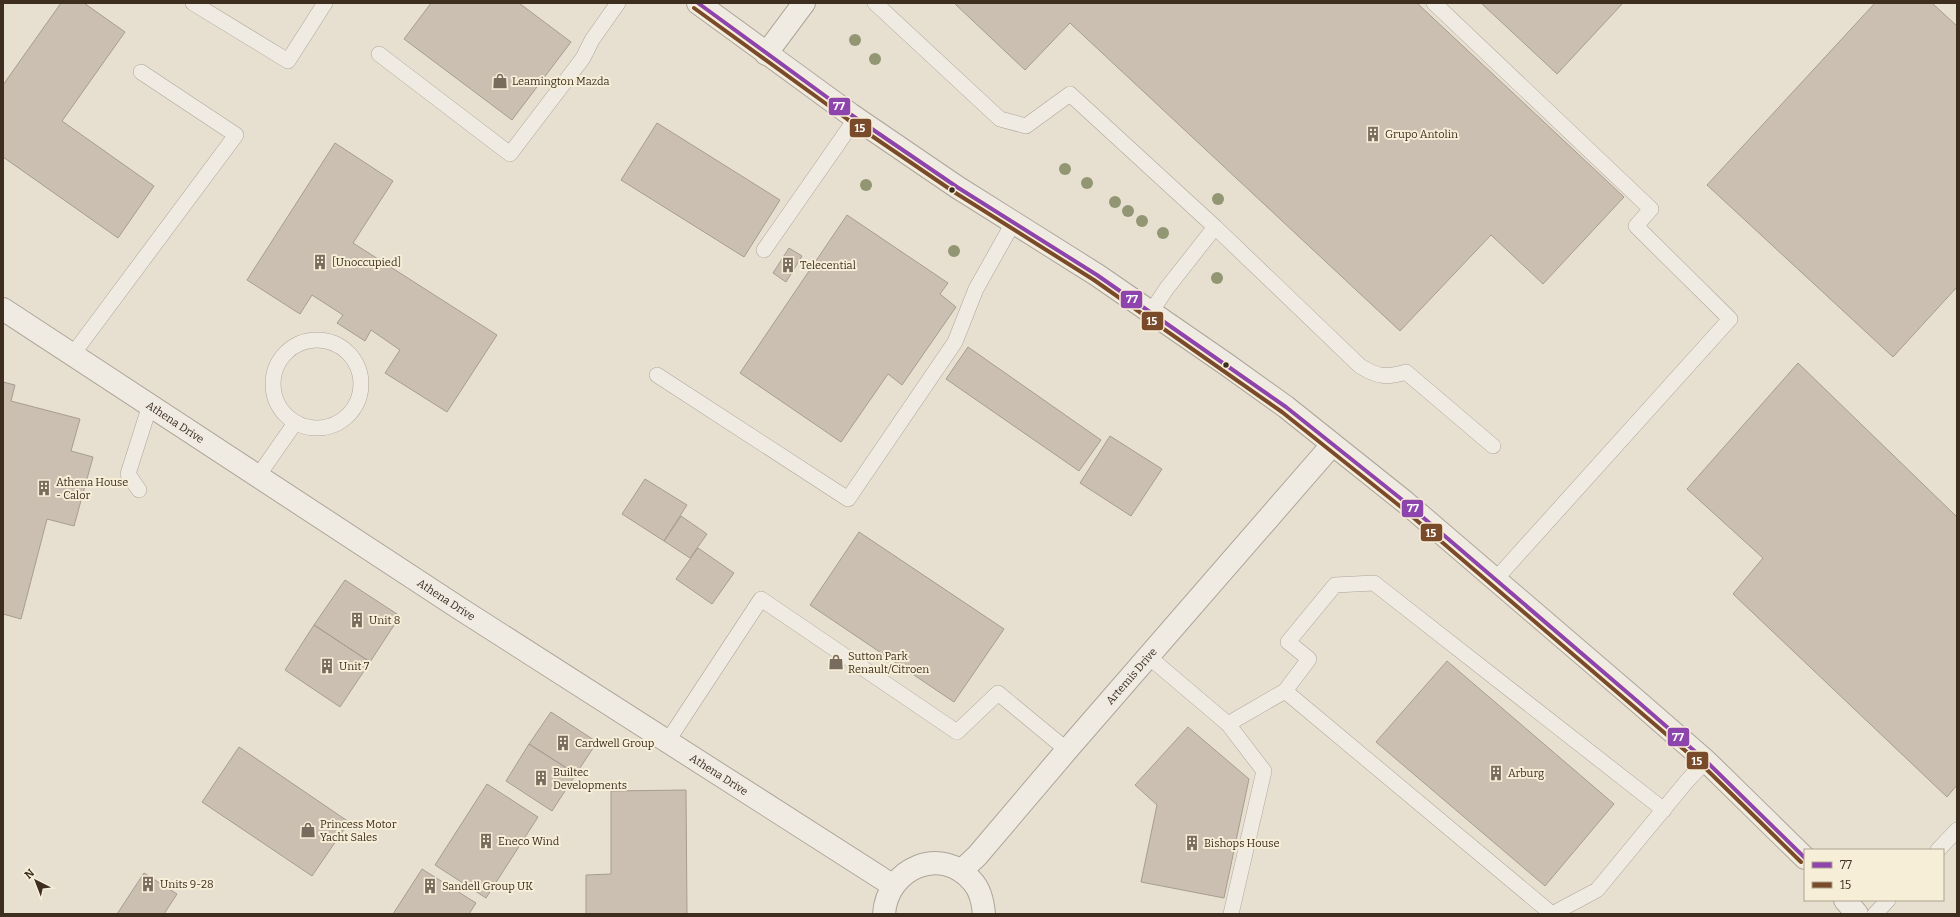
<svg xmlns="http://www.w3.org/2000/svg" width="1960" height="917" font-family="Bitter,serif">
	<rect width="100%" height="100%" fill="#e7e0d1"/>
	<!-- building -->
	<path fill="#cbbfb2" stroke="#a89c90" d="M 61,3 L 84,3 L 125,32 L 62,121 L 154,186 L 118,238 L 3,157 L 3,85 Z
		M 431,3 L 519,3 L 571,42 L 512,120 L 404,39 Z
		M 954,3 L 1417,3 L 1624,197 L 1543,284 L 1491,235 L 1400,331 L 1070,23 L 1025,70 Z
		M 1481,3 L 1623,3 L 1557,74 Z
		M 1875,3 L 1932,3 L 1957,26 L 1957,287 L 1893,357 L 1707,185 Z
		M 657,123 L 780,200 L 744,257 L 621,180 Z
		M 335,143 L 393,181 L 353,243 L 497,335 L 447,412 L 385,373 L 400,350 L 371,330 L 365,341 L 337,323 L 343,315 L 312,295 L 300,314 L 247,280 Z
		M 847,215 L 948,283 L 940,294 L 956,307 L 902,385 L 888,374 L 841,442 L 740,373 Z
		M 789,248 L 802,256 L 786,282 L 773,273 Z
		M 968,347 L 1101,440 L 1079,471 L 946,379 Z
		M 1798,363 L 1957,517 L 1957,785 L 1947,797 L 1733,594 L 1763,558 L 1687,489 Z
		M 3,382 L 15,385 L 11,401 L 80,419 L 71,451 L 93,457 L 74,526 L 47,519 L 21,619 L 3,614 Z
		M 1110,436 L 1162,469 L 1131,516 L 1080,483 Z
		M 645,479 L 687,505 L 664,541 L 622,514 Z
		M 681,516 L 707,534 L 690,558 L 664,541 Z
		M 859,532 L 1004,629 L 954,702 L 810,605 Z
		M 698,548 L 734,573 L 712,604 L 676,579 Z
		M 345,580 L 400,616 L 370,662 L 314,625 Z
		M 314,625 L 370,662 L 340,707 L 285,670 Z
		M 1447,661 L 1614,804 L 1545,886 L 1376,742 Z
		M 551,712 L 597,742 L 576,774 L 529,744 Z
		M 1188,727 L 1249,779 L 1224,898 L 1141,882 L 1157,805 L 1135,785 Z
		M 529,744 L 576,774 L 552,811 L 506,781 Z
		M 239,747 L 349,822 L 312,876 L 202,802 Z
		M 487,784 L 538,817 L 486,898 L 435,865 Z
		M 686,790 L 687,914 L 586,914 L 586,875 L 611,874 L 611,791 Z
		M 422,869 L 476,903 L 469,914 L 393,914 Z
		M 144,873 L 177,894 L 164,914 L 117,914 Z"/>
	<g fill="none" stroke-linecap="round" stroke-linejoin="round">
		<defs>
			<path id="service" d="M 193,3 L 288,61 L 325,3
				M 875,3 L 1000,119 L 1026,126 L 1070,94 L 1215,227 L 1167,288 L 1151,312
				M 1434,3 L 1651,209 L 1636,226 L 1730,319 L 1495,580
				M 379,54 L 510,154 L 583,58 L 592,40 L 618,3
				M 1215,227 L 1360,366 C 1378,377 1386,378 1406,372 L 1493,446
				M 764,250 L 856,118
				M273 384a44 44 0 1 1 88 0a44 44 0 1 1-88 0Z
				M 73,354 L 236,135 L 141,72
				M 657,375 L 848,499 L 955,342 L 976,289 L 1013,223
				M 258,476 L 295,423
				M 139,490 L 128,474 L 150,405
				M 1149,657 L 1228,724 L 1264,771 L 1231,914
				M 1285,691 L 1552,914 L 1597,890 L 1687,781 L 1706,761
				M 1228,724 L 1285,691 L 1309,659 L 1288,642 L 1335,585 L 1374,583 L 1664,810
				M 667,742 L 761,599 L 957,732 L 998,693 L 1067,750
				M 1938,850 L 1957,830
				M 1875,914 L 1888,900"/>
			<g id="minor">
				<path d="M 766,54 L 804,3"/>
				<path id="s1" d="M 3,309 L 459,608 L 892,885"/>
				<path id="s2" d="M 961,871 L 977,856 L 1067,750 L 1332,445"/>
				<path d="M 884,914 C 887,868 942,844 973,882 C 981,891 983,903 984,914"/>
			</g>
			<path id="tertiary" d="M 698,3 L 850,114 L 957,187 L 1097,275 L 1226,364 L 1286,407 L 1405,502 L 1636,700 L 1706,761 L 1805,858
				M 1845,900 L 1857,914"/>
		</defs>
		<!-- service casing -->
		<use href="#service" stroke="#ada599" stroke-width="16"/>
		<!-- minor casing -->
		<use href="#minor" stroke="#ada599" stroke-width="24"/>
		<!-- tertiary casing -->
		<use href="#tertiary" stroke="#ada599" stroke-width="24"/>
		<!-- service -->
		<use href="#service" stroke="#efebe3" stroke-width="15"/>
		<!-- minor -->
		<use href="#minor" stroke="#efebe3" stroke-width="22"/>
		<!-- tertiary -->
		<use href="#tertiary" stroke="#efebe3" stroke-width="22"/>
		<defs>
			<path id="bus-1" d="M 698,3 L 850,114 L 957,187 L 1097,275 L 1286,407 L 1405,502 L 1636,700 L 1706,761 L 1805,858"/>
			<path id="bus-2" d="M 694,8 L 847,119 L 954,192 L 1094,280 L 1282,412 L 1401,507 L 1702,765 L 1801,862"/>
		</defs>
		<!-- bus-1 casing -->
		<use href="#bus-1" stroke="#f7eed8" stroke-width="7"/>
		<!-- bus-2 casing -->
		<use href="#bus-2" stroke="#f7eed8" stroke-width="7"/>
		<!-- bus-1 -->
		<use href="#bus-1" stroke="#8e44ad" stroke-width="4"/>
		<!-- bus-2 -->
		<use href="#bus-2" stroke="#7a4b2a" stroke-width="4"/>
	</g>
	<!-- trees -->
	<g fill="#929673">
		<circle cx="855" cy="40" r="6"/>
		<circle cx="875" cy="59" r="6"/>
		<circle cx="1065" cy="169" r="6"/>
		<circle cx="1087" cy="183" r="6"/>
		<circle cx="866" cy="185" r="6"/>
		<circle cx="1218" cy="199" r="6"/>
		<circle cx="1115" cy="202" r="6"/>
		<circle cx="1128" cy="211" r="6"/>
		<circle cx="1142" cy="221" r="6"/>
		<circle cx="1163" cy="233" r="6"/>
		<circle cx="954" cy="251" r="6"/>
		<circle cx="1217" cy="278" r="6"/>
	</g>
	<!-- icons -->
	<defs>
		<symbol id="shop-bare" viewBox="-9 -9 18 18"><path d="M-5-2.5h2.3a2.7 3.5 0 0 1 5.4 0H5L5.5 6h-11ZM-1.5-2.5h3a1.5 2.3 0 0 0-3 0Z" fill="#786c5e" stroke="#f7eed8" stroke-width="2.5" paint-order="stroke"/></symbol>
		<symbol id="building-bare" viewBox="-9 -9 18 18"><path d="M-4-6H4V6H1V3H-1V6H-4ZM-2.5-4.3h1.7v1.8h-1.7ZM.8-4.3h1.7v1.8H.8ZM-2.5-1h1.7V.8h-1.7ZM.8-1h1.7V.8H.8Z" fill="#786c5e" stroke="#f7eed8" stroke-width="2.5" paint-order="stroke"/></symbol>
	</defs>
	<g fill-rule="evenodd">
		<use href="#shop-bare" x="489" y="70" width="22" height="22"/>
		<use href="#building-bare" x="1362" y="123" width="22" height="22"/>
		<use href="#building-bare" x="309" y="251" width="22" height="22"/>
		<use href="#building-bare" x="777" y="254" width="22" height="22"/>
		<use href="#building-bare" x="33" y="477" width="22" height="22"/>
		<use href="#building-bare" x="346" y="609" width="22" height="22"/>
		<use href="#shop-bare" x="825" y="651" width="22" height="22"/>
		<use href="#building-bare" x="316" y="655" width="22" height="22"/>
		<use href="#building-bare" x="552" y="732" width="22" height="22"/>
		<use href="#building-bare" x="1485" y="762" width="22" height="22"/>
		<use href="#building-bare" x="530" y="767" width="22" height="22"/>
		<use href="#shop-bare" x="297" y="819" width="22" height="22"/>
		<use href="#building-bare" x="475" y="830" width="22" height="22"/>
		<use href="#building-bare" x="1181" y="832" width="22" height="22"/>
		<use href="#building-bare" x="137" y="873" width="22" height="22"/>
		<use href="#building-bare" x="419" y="875" width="22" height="22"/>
	</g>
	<!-- markers -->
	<g fill="#3d2e20" stroke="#f7eed8" stroke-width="1.5">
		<circle cx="952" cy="190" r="3.5"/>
		<circle cx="1226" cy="365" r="3.5"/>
	</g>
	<g text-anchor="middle" stroke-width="4" stroke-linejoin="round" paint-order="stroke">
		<!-- poi labels -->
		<g font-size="11" fill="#3d2e20" stroke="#f7eed8" text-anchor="start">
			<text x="512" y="85">Leamington Mazda</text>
			<text x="1385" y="138">Grupo Antolin</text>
			<text x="332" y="266">[Unoccupied]</text>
			<text x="800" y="269">Telecential</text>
			<text x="56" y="486">Athena House<tspan x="56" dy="13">- Calor</tspan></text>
			<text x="369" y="624">Unit 8</text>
			<text x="848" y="660">Sutton Park<tspan x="848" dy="13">Renault/Citroen</tspan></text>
			<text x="339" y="670">Unit 7</text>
			<text x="575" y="747">Cardwell Group</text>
			<text x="553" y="776">Builtec<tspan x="553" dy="13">Developments</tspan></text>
			<text x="1508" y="777">Arburg</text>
			<text x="320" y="828">Princess Motor<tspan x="320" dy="13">Yacht Sales</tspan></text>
			<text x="498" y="845">Eneco Wind</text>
			<text x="1204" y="847">Bishops House</text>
			<text x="160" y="888">Units 9-28</text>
			<text x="442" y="890">Sandell Group UK</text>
		</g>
		<!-- street labels -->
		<g font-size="11" fill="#3d2e20" stroke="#f7eed8">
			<text dy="4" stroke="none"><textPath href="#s1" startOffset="206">Athena Drive</textPath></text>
			<text dy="4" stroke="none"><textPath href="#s1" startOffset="530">Athena Drive</textPath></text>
			<text dy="4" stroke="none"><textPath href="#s2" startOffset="259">Artemis Drive</textPath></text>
			<text dy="4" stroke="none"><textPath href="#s1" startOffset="854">Athena Drive</textPath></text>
		</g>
	</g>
	<g stroke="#f7eed8" stroke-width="1.5">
		<rect x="828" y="97" width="23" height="19" rx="4" fill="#8e44ad"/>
		<rect x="849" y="118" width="23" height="20" rx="4" fill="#7a4b2a"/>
		<rect x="1120" y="290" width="23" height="19" rx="4" fill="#8e44ad"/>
		<rect x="1141" y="311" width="23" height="20" rx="4" fill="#7a4b2a"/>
		<rect x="1401" y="499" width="23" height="19" rx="4" fill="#8e44ad"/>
		<rect x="1420" y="523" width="23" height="19" rx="4" fill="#7a4b2a"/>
		<rect x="1667" y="727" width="23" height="20" rx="4" fill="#8e44ad"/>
		<rect x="1686" y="751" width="23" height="19" rx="4" fill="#7a4b2a"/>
	</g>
	<g font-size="11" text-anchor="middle" font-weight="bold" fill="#fff">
		<text x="839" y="110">77</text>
		<text x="860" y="132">15</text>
		<text x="1132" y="303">77</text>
		<text x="1152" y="325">15</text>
		<text x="1413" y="512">77</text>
		<text x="1431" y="537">15</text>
		<text x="1678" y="741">77</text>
		<text x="1697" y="765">15</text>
	</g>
	<!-- border -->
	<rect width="1960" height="917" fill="none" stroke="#3d2e20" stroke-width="8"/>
	<!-- legend -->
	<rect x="1804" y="849" width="140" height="52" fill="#f7eed8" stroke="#ada18e"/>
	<rect x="1812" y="862" width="20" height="6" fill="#8e44ad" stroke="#ada18e"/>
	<text x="1840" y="869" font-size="12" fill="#3d2e20">77</text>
	<rect x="1812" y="882" width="20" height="6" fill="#7a4b2a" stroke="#ada18e"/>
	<text x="1840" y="889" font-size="12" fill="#3d2e20">15</text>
	<!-- north arrow -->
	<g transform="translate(36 881) rotate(318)" stroke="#f7eed8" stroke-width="3" paint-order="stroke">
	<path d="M0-3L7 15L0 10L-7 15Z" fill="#3d2e20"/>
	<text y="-6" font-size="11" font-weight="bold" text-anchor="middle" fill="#3d2e20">N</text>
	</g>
</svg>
